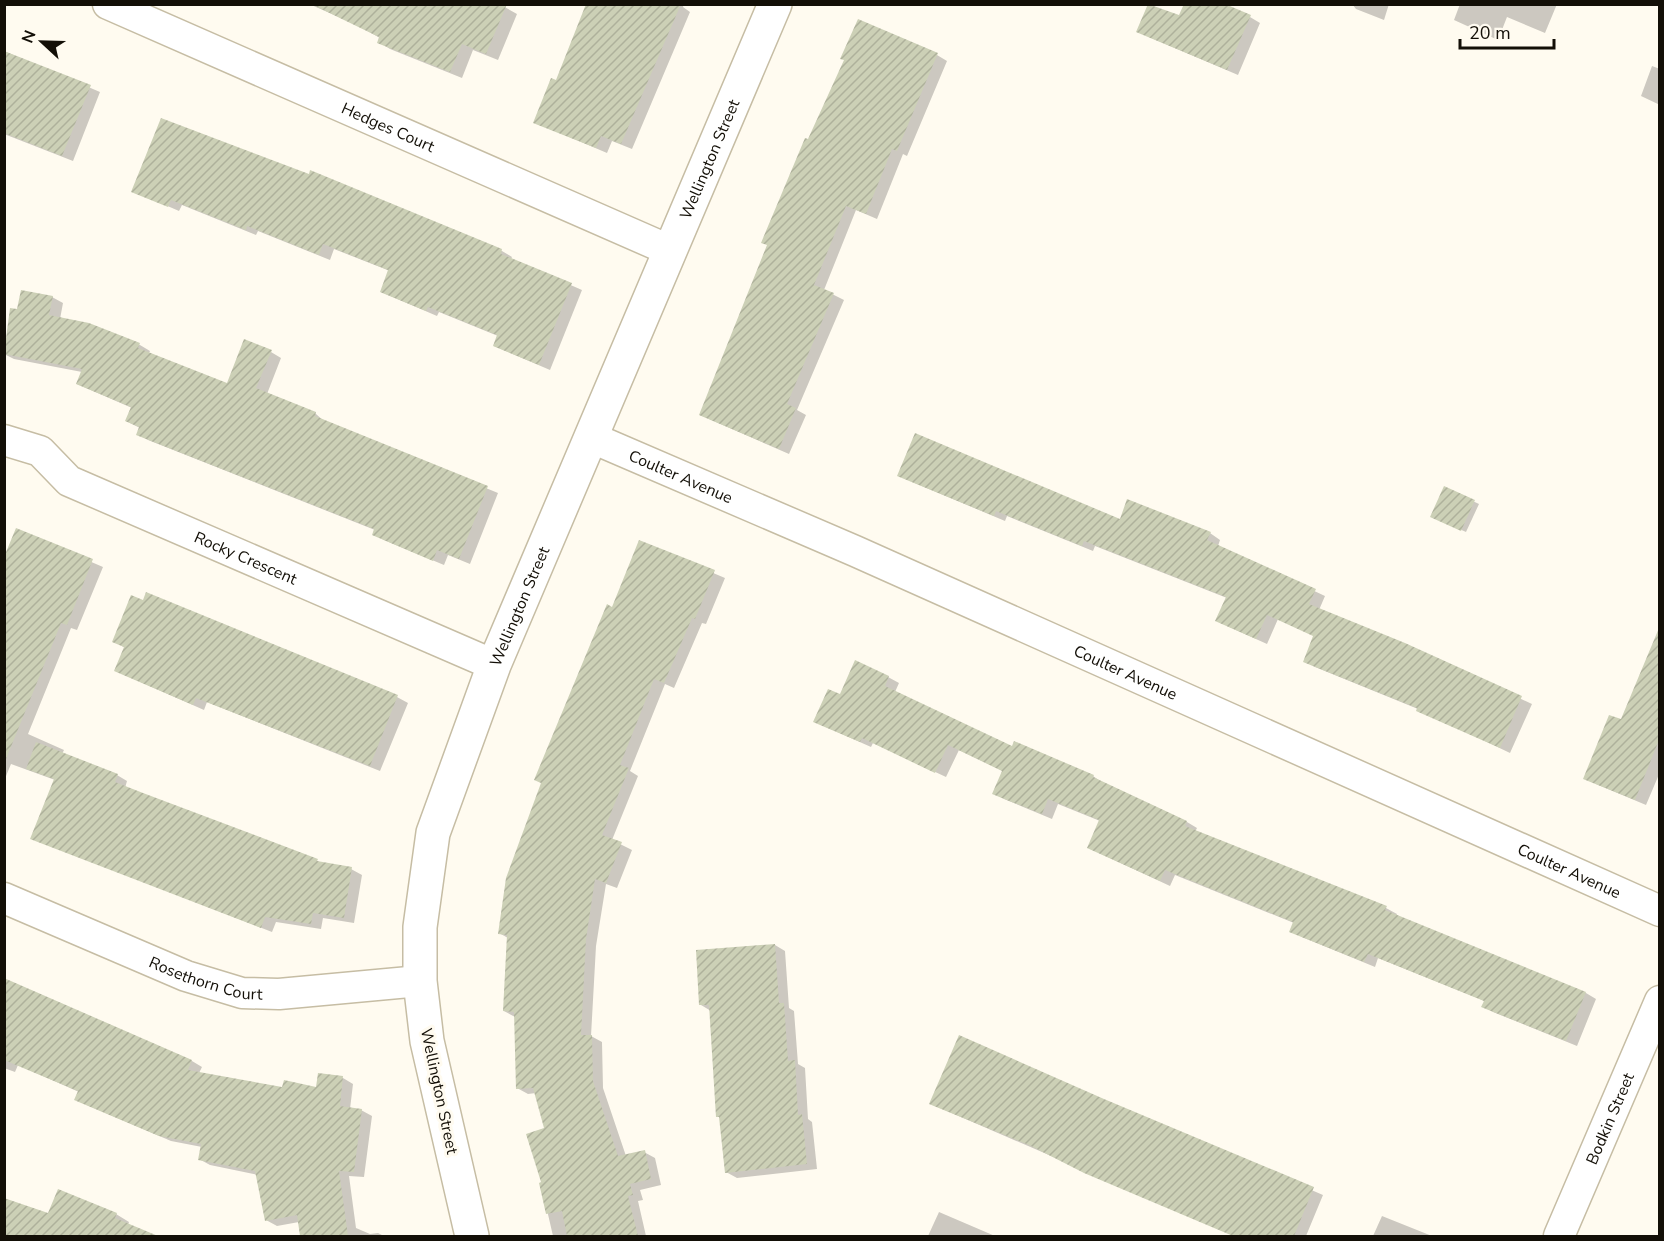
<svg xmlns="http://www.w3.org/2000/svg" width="1664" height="1241" font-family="'Nunito Sans',sans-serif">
	<defs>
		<pattern id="building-hatch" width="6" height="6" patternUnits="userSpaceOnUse" patternTransform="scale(1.5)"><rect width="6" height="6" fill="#ccd0b6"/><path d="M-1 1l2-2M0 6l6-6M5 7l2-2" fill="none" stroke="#aeb19b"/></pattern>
	</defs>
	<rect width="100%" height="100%" fill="#fffbf0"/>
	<!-- shadow -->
	<path fill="#0003" d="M 309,4 L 499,4 L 517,14 L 498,60 L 473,50 L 462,78 L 390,49 L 379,42 L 380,38 L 355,24 Z
		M 587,4 L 684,4 L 683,7 L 690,12 L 632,149 L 612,141 L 607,153 L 534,122 L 557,82 Z
		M 1352,4 L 1389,4 L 1384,20 L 1356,9 Z
		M 1460,4 L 1557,4 L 1545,33 L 1507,17 L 1498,40 L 1454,20 Z
		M 1180,17 L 1250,17 L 1260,23 L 1238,75 L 1149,37 Z
		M 4,51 L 100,92 L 73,161 L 4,134 Z
		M 937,55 L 947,61 L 907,156 L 903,154 L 877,219 L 856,210 L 824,290 L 844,300 L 797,410 L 806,415 L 789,454 L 700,415 L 809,141 Z
		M 1652,66 L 1660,69 L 1660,105 L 1641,96 Z
		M 133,191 L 502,251 L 512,257 L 511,259 L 582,290 L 550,370 L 494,346 L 498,336 L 439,312 L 437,316 L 381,292 L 390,271 L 334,249 L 330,260 L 258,231 L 256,235 L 182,205 L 179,211 Z
		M 52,297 L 63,303 L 60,319 L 89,324 L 140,345 L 150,351 L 149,353 L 227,385 L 271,352 L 281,358 L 267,394 L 316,414 L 325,422 L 498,493 L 470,564 L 448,555 L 444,565 L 384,540 L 373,534 L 375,530 L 148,440 L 138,434 L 140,428 L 126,421 L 132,408 L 77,384 L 82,372 L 14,359 L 4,354 L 11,310 L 18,311 Z
		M 910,481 L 1120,521 L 1210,533 L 1220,540 L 1218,546 L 1325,596 L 1319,610 L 1405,645 L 1532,704 L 1510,753 L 1418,709 L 1315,667 L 1304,661 L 1315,636 L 1278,619 L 1267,644 L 1227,626 L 1227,598 L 1095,546 L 1093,551 L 1007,516 L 1005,521 Z
		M 1445,488 L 1479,504 L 1466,532 L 1437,519 Z
		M 17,530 L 103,567 L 77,630 L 71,628 L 28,734 L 64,750 L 62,754 L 117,775 L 127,781 L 125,788 L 324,864 L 351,869 L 362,875 L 354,923 L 323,918 L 321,929 L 276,922 L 272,932 L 32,838 L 55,780 L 11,764 L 4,781 L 4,561 Z
		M 640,542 L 725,578 L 706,624 L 702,623 L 674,688 L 665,684 L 630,771 L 638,776 L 612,840 L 632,850 L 617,888 L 606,884 L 596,946 L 591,1036 L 602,1042 L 603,1088 L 626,1156 L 644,1152 L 655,1158 L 661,1185 L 640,1190 L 643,1200 L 638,1201 L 646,1236 L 553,1236 L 541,1184 L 543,1183 L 546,1129 L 536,1093 L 528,1094 L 517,1088 L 515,1017 L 504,1011 L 508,938 L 499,933 L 613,609 Z
		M 1660,630 L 1660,772 L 1646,805 L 1596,784 Z
		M 114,641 L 397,697 L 408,703 L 380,771 L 207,702 L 204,710 L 127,676 L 125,648 Z
		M 888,677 L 899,683 L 895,692 L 1013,748 L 1093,776 L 1103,783 L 1187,822 L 1197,828 L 1195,832 L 1386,908 L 1397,914 L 1396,916 L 1586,993 L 1596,999 L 1577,1046 L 1493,1012 L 1483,1006 L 1485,1001 L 1378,958 L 1375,967 L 1302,937 L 1294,923 L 1175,875 L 1170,886 L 1099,853 L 1100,821 L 1058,804 L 1052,819 L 1004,799 L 994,793 L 1003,771 L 959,750 L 946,777 L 873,743 L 871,747 L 826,727 L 840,696 Z
		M 775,945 L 785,951 L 789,1008 L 794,1011 L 798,1064 L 805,1068 L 808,1119 L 812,1122 L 817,1169 L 737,1178 L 726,1172 L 711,1011 L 701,1005 Z
		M 4,980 L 192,1061 L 202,1067 L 199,1073 L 284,1088 L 318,1089 L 343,1078 L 353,1084 L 350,1109 L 361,1110 L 372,1116 L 364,1177 L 349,1176 L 356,1228 L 370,1234 L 378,1233 L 384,1236 L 301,1236 L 299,1222 L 277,1226 L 266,1220 L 258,1175 L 210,1165 L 199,1159 L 202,1147 L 171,1141 L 87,1105 L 79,1092 L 18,1065 L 15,1072 L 4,1068 Z
		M 1103,1101 L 1323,1195 L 1306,1236 L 1236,1236 L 931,1104 Z
		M 4,1199 L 49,1215 L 116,1214 L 129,1222 L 128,1225 L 157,1236 L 4,1236 Z
		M 939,1212 L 995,1236 L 928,1236 Z
		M 1382,1216 L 1432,1236 L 1373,1236 Z"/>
	<!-- building -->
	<path fill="url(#building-hatch)" d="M 311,4 L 507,4 L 486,54 L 462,44 L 450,72 L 377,43 L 379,37 Z
		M 586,4 L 681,4 L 621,144 L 601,136 L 596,148 L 533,123 L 551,78 L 556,80 Z
		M 1148,4 L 1179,15 L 1184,4 L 1225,4 L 1251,15 L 1227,70 L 1136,32 Z
		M 858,19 L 938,53 L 897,151 L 892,149 L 866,214 L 846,206 L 814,285 L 834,293 L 787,404 L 796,408 L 779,449 L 699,415 L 767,245 L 761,243 L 805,138 L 808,139 L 844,60 L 840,59 Z
		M 4,51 L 91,85 L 62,156 L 4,133 Z
		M 161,118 L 309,174 L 310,170 L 502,249 L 501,254 L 572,283 L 539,365 L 493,346 L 497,335 L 428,307 L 426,311 L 380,292 L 388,270 L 323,244 L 319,255 L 247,226 L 246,230 L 171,200 L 168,207 L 131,192 Z
		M 21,290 L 53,296 L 49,315 L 89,323 L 140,343 L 138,348 L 227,383 L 244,339 L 272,350 L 256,388 L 316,412 L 315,416 L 488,486 L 459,559 L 437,550 L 433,561 L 372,535 L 374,529 L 136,435 L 139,427 L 125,421 L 131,407 L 76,384 L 82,369 L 4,354 L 10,308 L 17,309 Z
		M 915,433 L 1120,519 L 1127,499 L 1211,532 L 1207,540 L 1316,589 L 1309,604 L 1405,643 L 1522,696 L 1500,748 L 1416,711 L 1417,708 L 1303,662 L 1313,636 L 1267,615 L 1256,639 L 1215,621 L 1226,597 L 1084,541 L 1082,546 L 996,511 L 994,516 L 897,476 Z
		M 1444,486 L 1475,500 L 1461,531 L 1430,517 Z
		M 16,528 L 93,559 L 67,625 L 61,623 L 6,759 L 4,557 Z
		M 639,540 L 715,570 L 695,619 L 692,618 L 664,683 L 654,679 L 620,765 L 629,768 L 602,835 L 622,842 L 606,883 L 595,879 L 586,939 L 581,1035 L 592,1035 L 593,1081 L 618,1156 L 645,1150 L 651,1179 L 630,1184 L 633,1195 L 628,1196 L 638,1236 L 567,1236 L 562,1211 L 546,1214 L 539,1183 L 541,1182 L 526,1134 L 544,1128 L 533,1088 L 516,1089 L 514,1012 L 503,1011 L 507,935 L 498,934 L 506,878 L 541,783 L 534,780 L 607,604 L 612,607 Z
		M 146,592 L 398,695 L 370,766 L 196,698 L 193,705 L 114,671 L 124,647 L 112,642 L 131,595 L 143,600 Z
		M 1659,628 L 1659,740 L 1635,800 L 1583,779 L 1609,715 L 1621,719 Z
		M 855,660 L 889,676 L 885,686 L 1012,746 L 1014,741 L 1094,775 L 1093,777 L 1187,821 L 1185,826 L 1387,906 L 1385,910 L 1586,992 L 1566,1041 L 1481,1007 L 1484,1001 L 1368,954 L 1364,962 L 1289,932 L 1293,922 L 1165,870 L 1160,881 L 1087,848 L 1099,820 L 1048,799 L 1042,814 L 992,794 L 1002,771 L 948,745 L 935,773 L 862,738 L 860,742 L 813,722 L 828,689 L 840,694 Z
		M 36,742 L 118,774 L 115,782 L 143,793 L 318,859 L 317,861 L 352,867 L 344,918 L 313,913 L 311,924 L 265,917 L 261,928 L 30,839 L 54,779 L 26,769 Z
		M 775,944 L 779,1003 L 784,1003 L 788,1061 L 795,1060 L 798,1115 L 802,1114 L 807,1164 L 725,1173 L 719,1117 L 716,1117 L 709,1005 L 699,1005 L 696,950 Z
		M 4,978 L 192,1060 L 188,1070 L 282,1087 L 284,1080 L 316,1087 L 318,1073 L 343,1076 L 340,1106 L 362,1109 L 354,1172 L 339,1171 L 348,1236 L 300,1236 L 297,1215 L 265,1221 L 255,1171 L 198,1160 L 201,1144 L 159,1136 L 74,1100 L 78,1091 L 4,1060 Z
		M 959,1035 L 1104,1099 L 1314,1187 L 1294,1236 L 1233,1236 L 1084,1173 L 1029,1145 L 929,1104 Z
		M 58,1189 L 117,1213 L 115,1218 L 158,1236 L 4,1236 L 4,1198 L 48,1213 Z"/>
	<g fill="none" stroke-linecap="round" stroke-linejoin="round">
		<defs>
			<g id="street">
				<path id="s1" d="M 108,4 L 669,250"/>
				<path id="s2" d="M 590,437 L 855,551 L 1660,911"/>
				<path id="s3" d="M 4,440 L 40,451 L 69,481 L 494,665"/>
				<path id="s4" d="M 4,898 L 186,976 L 242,993 L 279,994 L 420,981"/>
				<path id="s5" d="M 1559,1236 L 1660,1001"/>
			</g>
			<g id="secondary">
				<path id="s6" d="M 472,1236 L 427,1041 L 420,981 L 420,927 L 433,833 L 494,665 L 775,4"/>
			</g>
		</defs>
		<!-- street casing -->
		<use href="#street" stroke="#c6bda4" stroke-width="33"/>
		<!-- secondary casing -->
		<use href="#secondary" stroke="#c6bda4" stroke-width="36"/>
		<!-- street -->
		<use href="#street" stroke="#fff" stroke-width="30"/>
		<!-- secondary -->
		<use href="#secondary" stroke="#fff" stroke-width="33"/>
	</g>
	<g text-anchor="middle" stroke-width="6" stroke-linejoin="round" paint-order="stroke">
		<!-- street labels -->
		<g font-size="16" fill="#130f07" stroke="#fffbf0">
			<text dy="6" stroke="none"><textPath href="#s1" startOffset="306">Hedges Court</textPath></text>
			<text dy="6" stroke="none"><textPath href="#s6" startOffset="1138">Wellington Street</textPath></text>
			<text dy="6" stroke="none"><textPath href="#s2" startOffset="99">Coulter Avenue</textPath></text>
			<text dy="6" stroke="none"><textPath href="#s3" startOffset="272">Rocky Crescent</textPath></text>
			<text dy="6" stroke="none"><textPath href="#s6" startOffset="652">Wellington Street</textPath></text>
			<text dy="6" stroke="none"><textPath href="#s2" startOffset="585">Coulter Avenue</textPath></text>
			<text dy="6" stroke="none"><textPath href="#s2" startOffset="1071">Coulter Avenue</textPath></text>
			<text dy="6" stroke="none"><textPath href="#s4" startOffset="218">Rosethorn Court</textPath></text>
			<text transform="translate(440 1091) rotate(78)" y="6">Wellington Street</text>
			<text dy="6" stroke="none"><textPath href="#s5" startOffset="128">Bodkin Street</textPath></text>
		</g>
	</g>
	<!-- border -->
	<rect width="1664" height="1241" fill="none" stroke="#130f07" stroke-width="12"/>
	<!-- north arrow -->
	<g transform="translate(42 42) rotate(292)" stroke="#fffbf0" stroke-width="4.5" paint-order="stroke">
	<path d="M0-4.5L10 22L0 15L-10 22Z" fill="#130f07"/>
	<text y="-9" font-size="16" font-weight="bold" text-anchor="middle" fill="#130f07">N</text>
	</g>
	<!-- scale -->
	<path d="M1460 39v9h94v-9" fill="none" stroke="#130f07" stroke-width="3"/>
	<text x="1469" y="39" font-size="18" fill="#130f07" stroke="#fffbf0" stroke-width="4.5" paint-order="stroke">20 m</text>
</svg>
